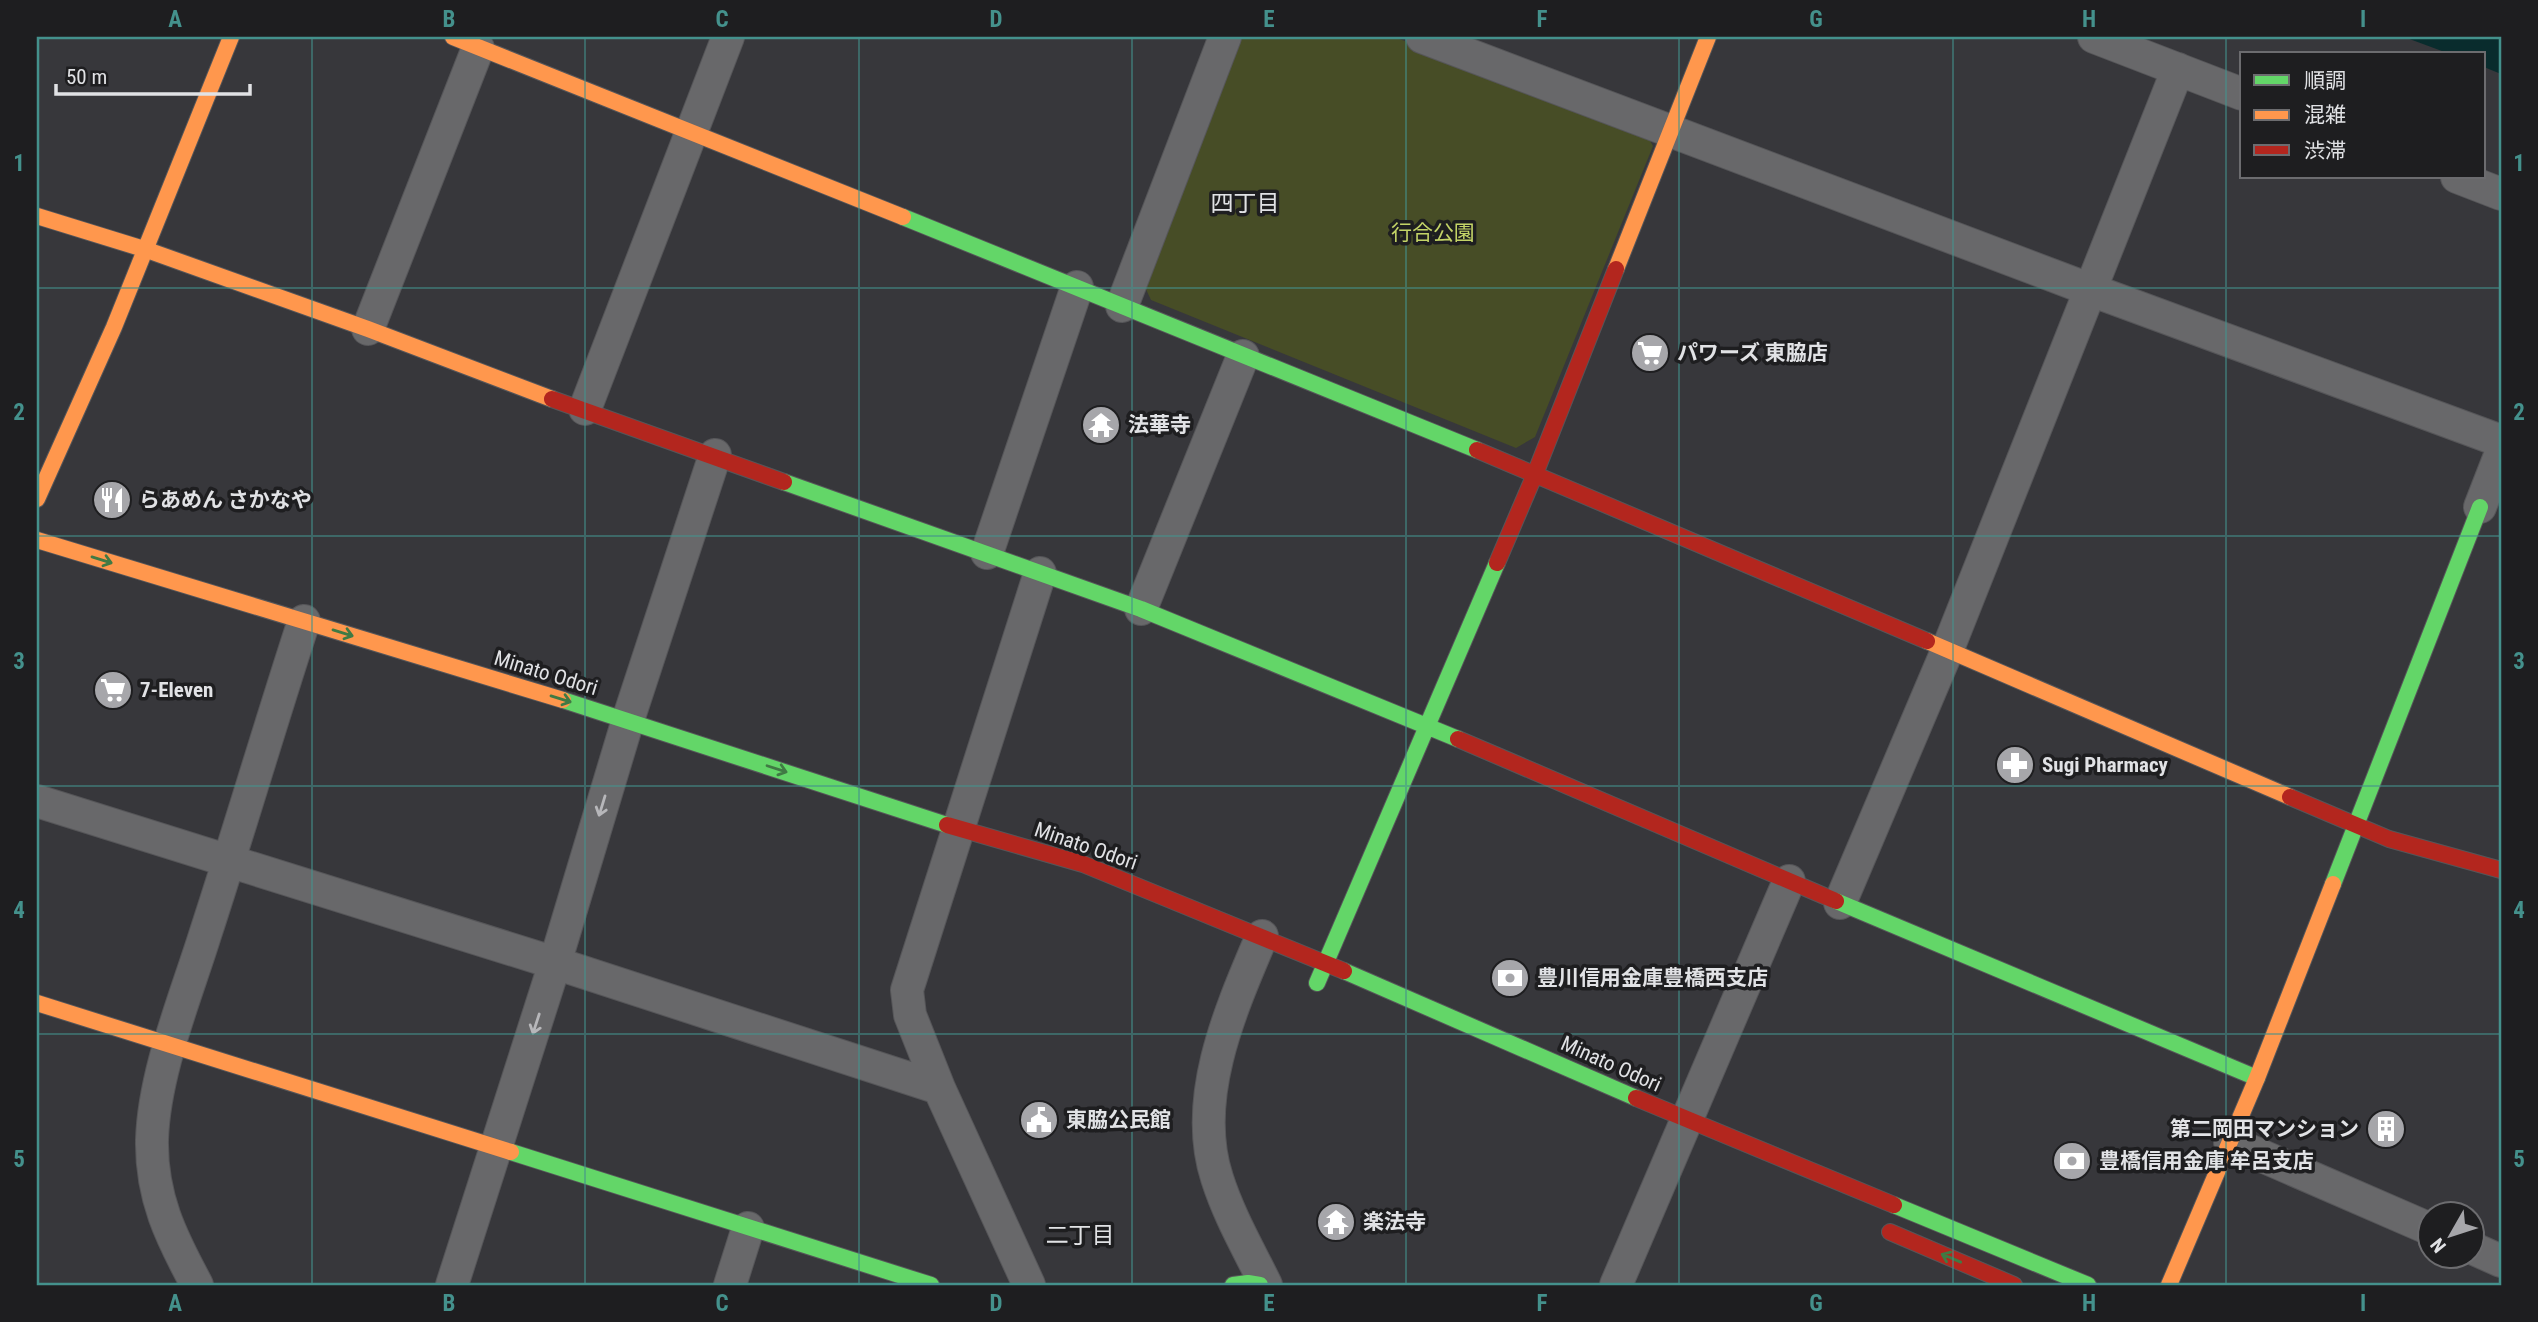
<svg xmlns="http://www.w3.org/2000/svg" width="2538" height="1322" font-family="'Roboto Condensed','Noto Sans JP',sans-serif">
	<rect width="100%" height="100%" fill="#37373b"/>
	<!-- green -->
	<path fill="#474d26" d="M 1236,37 L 1394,37 L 1645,131 L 1653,146 L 1535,437 L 1516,448 L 1151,300 L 1144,285 Z"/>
	<!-- water -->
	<path fill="#092c2d" d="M 2404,37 L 2501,37 L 2501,74 L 2484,67 L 2484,54 L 2450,54 Z"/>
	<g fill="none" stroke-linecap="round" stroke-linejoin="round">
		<defs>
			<path id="street" d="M 1422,37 L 2091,290 L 2501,441
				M 2094,37 L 2242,94
				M 2457,177 L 2501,194
				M 1122,306 L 1225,37
				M 368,329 L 478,48
				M 585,409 L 728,37
				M 2480,507 L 2501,453
				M 987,553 L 1077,287
				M 1141,609 L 1243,356
				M 37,801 L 555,963 L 939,1088
				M 1840,903 L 1947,651 L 2178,69
				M 1262,936 C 1231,1009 1191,1098 1217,1178 C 1229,1216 1249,1250 1266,1285
				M 2230,1142 L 2430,1229
				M 2472,1248 L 2501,1261
				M 197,1285 C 171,1237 151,1197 152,1140 C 154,1073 185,999 205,935 C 239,831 270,725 304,621
				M 452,1285 L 555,963 L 628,720 L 715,455
				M 730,1285 L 748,1228
				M 1029,1285 L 939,1088 L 910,1015 L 907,990 L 1040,573
				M 1616,1285 L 1789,881"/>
			<path id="fast" d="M 903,217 L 1477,450
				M 784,482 L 1141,609 L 1458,739
				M 563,700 L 947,825
				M 2333,884 L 2480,507
				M 1836,901 L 2257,1078
				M 1344,971 L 1636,1098
				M 1317,983 L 1497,563
				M 511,1152 L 931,1285
				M 1894,1205 L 2088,1285
				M 1233,1285 L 1248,1283 L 1260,1285"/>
			<path id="slow" d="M 453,37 L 903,217
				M 37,216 L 147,250 L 368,329 L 552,399
				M 1616,269 L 1708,37
				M 37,499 L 114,327 L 231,37
				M 37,540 L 563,700
				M 1927,641 L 2290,797
				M 37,1003 L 511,1152
				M 2169,1285 L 2257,1078 L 2333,884"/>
			<path id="jam" d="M 552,399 L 784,482
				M 1477,450 L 1927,641
				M 1497,563 L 1535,474 L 1616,269
				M 1458,739 L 1836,901
				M 2290,797 L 2389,839 L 2501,870
				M 947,825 L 1083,864 L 1344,971
				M 1636,1098 L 1894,1205
				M 1890,1232 L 2014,1285"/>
		</defs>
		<!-- street casing -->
		<use href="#street" stroke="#565659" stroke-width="34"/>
		<!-- fast casing -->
		<use href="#fast" stroke="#565659" stroke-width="18"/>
		<!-- slow casing -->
		<use href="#slow" stroke="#565659" stroke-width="18"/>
		<!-- jam casing -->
		<use href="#jam" stroke="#565659" stroke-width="18"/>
		<!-- street -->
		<use href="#street" stroke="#68686a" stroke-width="32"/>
		<!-- fast -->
		<use href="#fast" stroke="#63d668" stroke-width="16"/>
		<!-- slow -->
		<use href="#slow" stroke="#ff974d" stroke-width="16"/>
		<!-- jam -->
		<use href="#jam" stroke="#b3261e" stroke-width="16"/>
	</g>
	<!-- one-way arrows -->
	<defs><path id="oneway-shaft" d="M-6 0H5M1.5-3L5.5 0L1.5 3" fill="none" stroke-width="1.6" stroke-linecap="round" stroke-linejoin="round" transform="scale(1.75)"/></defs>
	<g stroke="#407a44">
		<use href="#oneway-shaft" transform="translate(102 560) rotate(17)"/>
		<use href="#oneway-shaft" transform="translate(343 633) rotate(17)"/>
		<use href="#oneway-shaft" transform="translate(561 699) rotate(17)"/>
		<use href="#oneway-shaft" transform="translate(777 769) rotate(18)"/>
		<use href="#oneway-shaft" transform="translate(1951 1258) rotate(-157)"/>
	</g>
	<g stroke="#b7b7ba">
		<use href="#oneway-shaft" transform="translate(602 806) rotate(107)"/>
		<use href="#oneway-shaft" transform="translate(536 1024) rotate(108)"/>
	</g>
	<!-- grid -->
	<path fill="none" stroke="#44918c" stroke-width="2" stroke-opacity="0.55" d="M 312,37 L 312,1285M 585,37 L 585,1285M 859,37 L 859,1285M 1132,37 L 1132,1285M 1406,37 L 1406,1285M 1679,37 L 1679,1285M 1953,37 L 1953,1285M 2226,37 L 2226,1285M 37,288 L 2501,288M 37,536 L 2501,536M 37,786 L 2501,786M 37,1034 L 2501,1034"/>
	<!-- icons -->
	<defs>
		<symbol id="supermarket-disc" viewBox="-11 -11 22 22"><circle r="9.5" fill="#a6a6aa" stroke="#1e1e20"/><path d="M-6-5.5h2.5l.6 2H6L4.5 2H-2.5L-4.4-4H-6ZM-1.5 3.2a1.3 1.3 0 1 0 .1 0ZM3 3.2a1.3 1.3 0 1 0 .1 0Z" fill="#fff"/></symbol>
		<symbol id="temple-disc" viewBox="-11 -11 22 22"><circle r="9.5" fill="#a6a6aa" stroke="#1e1e20"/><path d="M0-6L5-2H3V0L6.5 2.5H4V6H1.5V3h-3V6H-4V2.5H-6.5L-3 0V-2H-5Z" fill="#fff"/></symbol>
		<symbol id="restaurant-disc" viewBox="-11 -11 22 22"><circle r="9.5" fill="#a6a6aa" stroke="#1e1e20"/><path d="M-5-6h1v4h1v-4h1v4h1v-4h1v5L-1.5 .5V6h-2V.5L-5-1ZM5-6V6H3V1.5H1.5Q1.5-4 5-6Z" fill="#fff"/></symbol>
		<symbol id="pharmacy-disc" viewBox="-11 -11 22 22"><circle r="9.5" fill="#a6a6aa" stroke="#1e1e20"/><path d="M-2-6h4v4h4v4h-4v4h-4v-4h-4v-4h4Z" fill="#fff"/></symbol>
		<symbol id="bank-disc" viewBox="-11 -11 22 22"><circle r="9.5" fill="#a6a6aa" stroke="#1e1e20"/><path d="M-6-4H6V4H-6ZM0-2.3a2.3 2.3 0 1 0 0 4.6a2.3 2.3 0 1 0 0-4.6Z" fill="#fff"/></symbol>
		<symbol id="civic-disc" viewBox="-11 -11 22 22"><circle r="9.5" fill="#a6a6aa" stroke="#1e1e20"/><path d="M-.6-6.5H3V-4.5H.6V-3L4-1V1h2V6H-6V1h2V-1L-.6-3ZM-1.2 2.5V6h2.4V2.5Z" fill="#fff"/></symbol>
		<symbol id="building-disc" viewBox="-11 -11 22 22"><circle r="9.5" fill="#a6a6aa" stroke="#1e1e20"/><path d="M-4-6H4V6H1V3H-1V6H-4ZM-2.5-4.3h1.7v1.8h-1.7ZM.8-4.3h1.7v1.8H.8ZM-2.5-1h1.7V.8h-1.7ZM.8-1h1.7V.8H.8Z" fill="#fff"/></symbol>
	</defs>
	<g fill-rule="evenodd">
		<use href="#supermarket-disc" x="1628" y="331" width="44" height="44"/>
		<use href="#temple-disc" x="1079" y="403" width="44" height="44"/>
		<use href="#restaurant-disc" x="90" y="478" width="44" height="44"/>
		<use href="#supermarket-disc" x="91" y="668" width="44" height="44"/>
		<use href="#pharmacy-disc" x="1993" y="743" width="44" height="44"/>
		<use href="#bank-disc" x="1488" y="956" width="44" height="44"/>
		<use href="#civic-disc" x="1017" y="1098" width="44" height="44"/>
		<use href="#building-disc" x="2364" y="1107" width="44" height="44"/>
		<use href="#bank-disc" x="2050" y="1139" width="44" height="44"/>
		<use href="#temple-disc" x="1314" y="1200" width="44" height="44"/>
	</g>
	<g text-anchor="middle" stroke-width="7" stroke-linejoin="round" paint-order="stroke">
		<!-- park labels -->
		<g font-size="21" fill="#c4d467" stroke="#1e1e20">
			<text x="1433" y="240">行合公園</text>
		</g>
		<!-- poi labels -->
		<g font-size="21" font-weight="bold" fill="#e1e2e5" stroke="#1e1e20" text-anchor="start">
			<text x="1677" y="360">パワーズ 東脇店</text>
			<text x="1128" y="432">法華寺</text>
			<text x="139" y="507">らあめん さかなや</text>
			<text x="140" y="697">7-Eleven</text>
			<text x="2042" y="772">Sugi Pharmacy</text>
			<text x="1537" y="985">豊川信用金庫豊橋西支店</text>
			<text x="1066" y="1127">東脇公民館</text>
			<text x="2359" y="1136" text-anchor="end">第二岡田マンション</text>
			<text x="2099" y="1168">豊橋信用金庫 牟呂支店</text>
			<text x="1363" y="1229">楽法寺</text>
		</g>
		<!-- street labels -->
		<g font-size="21" fill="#e1e2e5" stroke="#1e1e20">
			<text transform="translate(546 673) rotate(17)" y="7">Minato Odori</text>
			<text transform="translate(1086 846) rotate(19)" y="7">Minato Odori</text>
			<text transform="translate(1611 1064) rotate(24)" y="7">Minato Odori</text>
		</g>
		<!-- neighbourhood labels -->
		<g font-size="23" fill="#e1e2e5" stroke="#1e1e20">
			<text x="1245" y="211">四丁目</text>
			<text x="1080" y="1243">二丁目</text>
		</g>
	</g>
	<!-- border -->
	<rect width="2538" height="1322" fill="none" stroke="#1e1e20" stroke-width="77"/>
	<!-- legend -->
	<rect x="2240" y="52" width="245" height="126" fill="#1e1e20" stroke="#6c6c6f" stroke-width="2"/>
	<rect x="2254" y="75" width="35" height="10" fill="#63d668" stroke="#6c6c6f" stroke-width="2"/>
	<text x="2304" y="88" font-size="21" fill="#e1e2e5">順調</text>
	<rect x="2254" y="110" width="35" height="10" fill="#ff974d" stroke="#6c6c6f" stroke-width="2"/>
	<text x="2304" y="122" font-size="21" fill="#e1e2e5">混雑</text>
	<rect x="2254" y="145" width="35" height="10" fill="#b3261e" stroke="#6c6c6f" stroke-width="2"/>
	<text x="2304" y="158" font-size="21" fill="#e1e2e5">渋滞</text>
	<!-- north arrow -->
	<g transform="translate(2451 1235) rotate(231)"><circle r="33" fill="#1e1e20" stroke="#6c6c6f" stroke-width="2"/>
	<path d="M0-5L12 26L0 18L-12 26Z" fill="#a6a6aa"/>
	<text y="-10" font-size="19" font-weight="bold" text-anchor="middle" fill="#e1e2e5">N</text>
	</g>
	<!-- scale -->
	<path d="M56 84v10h194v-10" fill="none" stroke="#e1e2e5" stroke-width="3.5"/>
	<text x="66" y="84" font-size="21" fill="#e1e2e5" stroke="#1e1e20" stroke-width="5" paint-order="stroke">50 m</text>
	<rect x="38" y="38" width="2462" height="1246" fill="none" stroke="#44918c" stroke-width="2.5"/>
	<g font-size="23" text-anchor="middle" font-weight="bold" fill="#44918c">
		<text x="175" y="27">A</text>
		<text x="449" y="27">B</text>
		<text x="722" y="27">C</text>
		<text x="996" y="27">D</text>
		<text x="1269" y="27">E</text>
		<text x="1542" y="27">F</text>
		<text x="1816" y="27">G</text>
		<text x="2089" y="27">H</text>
		<text x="2363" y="27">I</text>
		<text x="19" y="171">1</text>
		<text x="2519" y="171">1</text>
		<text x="19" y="420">2</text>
		<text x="2519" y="420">2</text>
		<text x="19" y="669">3</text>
		<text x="2519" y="669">3</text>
		<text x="19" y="918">4</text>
		<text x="2519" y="918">4</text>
		<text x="19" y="1167">5</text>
		<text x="2519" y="1167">5</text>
		<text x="175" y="1311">A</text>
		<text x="449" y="1311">B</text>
		<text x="722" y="1311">C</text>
		<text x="996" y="1311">D</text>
		<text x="1269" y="1311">E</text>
		<text x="1542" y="1311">F</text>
		<text x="1816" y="1311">G</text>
		<text x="2089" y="1311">H</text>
		<text x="2363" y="1311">I</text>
	</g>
</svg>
